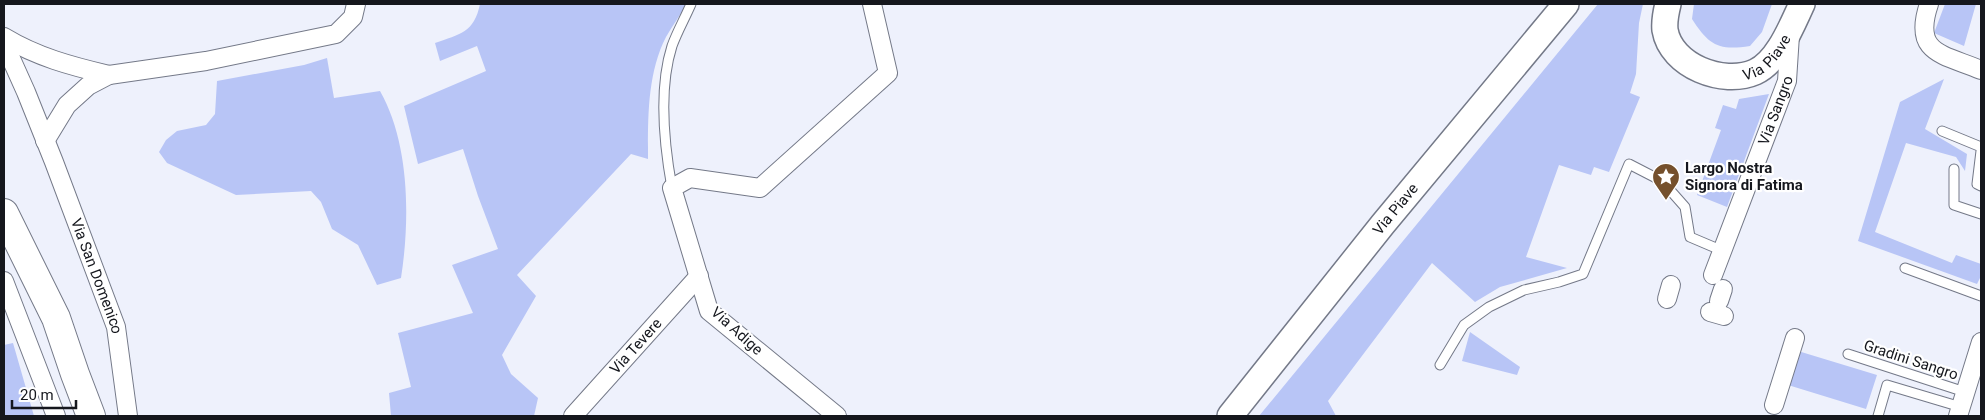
<svg xmlns="http://www.w3.org/2000/svg" width="1985" height="420" font-family="Roboto,sans-serif">
	<rect width="100%" height="100%" fill="#eef1fc"/>
	<!-- green -->
	<path fill="#b8c5f6" d="M 480,4 L 687,4 C 680,15 673,25 666,37 C 647,74 648,119 648,159 L 631,154 L 517,275 L 536,296 L 502,355 L 511,374 L 538,398 L 534,416 L 391,416 L 389,393 L 411,387 L 398,333 L 473,313 L 452,265 L 498,249 L 478,196 L 463,149 L 418,164 L 404,106 L 486,71 L 477,46 L 440,61 L 435,43 C 460,34 474,33 480,4 Z
		M 1598,4 L 1643,4 L 1639,23 L 1636,74 L 1630,93 L 1640,97 L 1609,172 L 1594,167 L 1591,175 L 1559,165 L 1526,257 L 1567,268 L 1500,287 L 1475,302 L 1432,263 L 1328,401 L 1336,416 L 1259,416 Z
		M 1694,4 L 1772,4 L 1762,32 L 1750,46 C 1718,51 1709,45 1692,19 Z
		M 1945,4 L 1976,4 L 1964,46 L 1934,33 Z
		M 327,58 L 334,98 L 380,91 C 410,144 410,220 401,278 L 377,285 L 358,245 L 332,229 L 321,202 L 311,191 L 236,195 L 167,163 L 159,152 L 166,140 L 177,131 L 206,125 L 215,114 L 217,81 L 304,65 Z
		M 1944,79 L 1925,129 L 1967,154 L 1965,171 L 1956,157 L 1906,143 L 1875,232 L 1952,263 L 1956,255 L 1981,264 L 1981,276 L 1977,284 L 1858,241 L 1900,102 Z
		M 1769,94 L 1727,207 L 1697,195 L 1721,130 L 1715,128 L 1723,105 L 1736,109 L 1739,99 Z
		M 1470,332 L 1520,367 L 1517,375 L 1462,361 Z
		M 13,343 L 34,416 L 4,416 L 4,345 Z
		M 1798,351 L 1877,375 L 1866,409 L 1788,385 Z"/>
	<g fill="none" stroke-linecap="round" stroke-linejoin="round">
		<defs>
			<path id="lane" d="M 1942,131 L 1981,147
				M 1981,151 L 1977,184 L 1981,186
				M 1954,169 L 1954,205 L 1981,214
				M 672,188 C 664,144 658,90 672,46 C 677,32 685,18 691,4
				M 1905,268 L 1981,296
				M 1848,354 L 1965,392
				M 1440,365 L 1464,325 L 1489,307 L 1524,290 L 1559,282 L 1583,274 L 1629,164 L 1662,181 L 1685,207 L 1690,237 L 1723,251
				M 1878,416 L 1887,385 L 1961,407"/>
			<g id="street">
				<path d="M 1929,4 C 1912,54 1943,54 1981,70"/>
				<path d="M 4,37 C 37,57 71,66 109,75"/>
				<path id="s1" d="M 4,43 L 26,92 L 54,162 L 116,327 L 128,416"/>
				<path d="M 45,141 L 67,105 L 88,86 L 109,75 L 206,61 L 336,34 L 353,17 L 356,4"/>
				<path id="s2" d="M 1713,275 L 1787,81 L 1790,35"/>
				<path d="M 4,281 L 56,416"/>
				<path d="M 1667,299 L 1671,285"/>
				<path d="M 1719,301 L 1723,289"/>
				<path d="M 1710,312 L 1724,316"/>
				<path d="M 1774,405 L 1795,338"/>
				<path id="s3" d="M 573,416 L 699,276"/>
				<path d="M 837,416 L 709,311 L 672,188 L 690,178 L 760,188 L 888,73 L 872,4"/>
				<path d="M 1958,416 L 1981,342"/>
			</g>
			<g id="secondary">
				<path id="s4" d="M 1668,4 C 1666,12 1664,21 1665,30 C 1671,66 1723,86 1755,72 C 1778,62 1792,25 1802,4"/>
				<path id="s5" d="M 1230,416 L 1383,224 L 1566,4"/>
			</g>
			<path id="highway" d="M 4,213 L 56,318 L 75,374 L 91,416"/>
		</defs>
		<!-- lane casing -->
		<use href="#lane" stroke="#747988" stroke-width="11"/>
		<!-- street casing -->
		<use href="#street" stroke="#747988" stroke-width="20"/>
		<!-- secondary casing -->
		<use href="#secondary" stroke="#747988" stroke-width="28"/>
		<!-- highway casing -->
		<use href="#highway" stroke="#747988" stroke-width="30"/>
		<!-- lane -->
		<use href="#lane" stroke="#fff" stroke-width="9"/>
		<!-- street -->
		<use href="#street" stroke="#fff" stroke-width="18"/>
		<!-- secondary -->
		<use href="#secondary" stroke="#fff" stroke-width="25"/>
		<!-- highway -->
		<use href="#highway" stroke="#fff" stroke-width="28"/>
	</g>
	<!-- icons -->
	<defs>
		<symbol id="sight-pin" viewBox="-11 -11 22 30"><path d="M0 17L-7.5 6A9.5 9.5 0 1 1 7.5 6Z" fill="#75502c" stroke="#fff"/><path d="M0-6L1.8-2.2L6-1.7L2.9 1.2L3.7 5.4L0 3.3L-3.7 5.4L-2.9 1.2L-6-1.7L-1.8-2.2Z" fill="#fff"/></symbol>
	</defs>
	<g fill-rule="evenodd">
		<use href="#sight-pin" x="1650" y="161" width="32" height="43"/>
	</g>
	<g text-anchor="middle" stroke-width="4.5" stroke-linejoin="round" paint-order="stroke">
		<!-- street labels -->
		<g font-size="15" fill="#15171d" stroke="#fff">
			<text dy="5" stroke="none"><textPath href="#s4" startOffset="156">Via Piave</textPath></text>
			<text dy="5" stroke="none"><textPath href="#s2" startOffset="176">Via Sangro</textPath></text>
			<text dy="5" stroke="none"><textPath href="#s5" startOffset="265">Via Piave</textPath></text>
			<text dy="5" stroke="none"><textPath href="#s1" startOffset="251">Via San Domenico</textPath></text>
			<text transform="translate(737 331) rotate(42)" y="5">Via Adige</text>
			<text dy="5" stroke="none"><textPath href="#s3" startOffset="94">Via Tevere</textPath></text>
			<text transform="translate(1911 360) rotate(18)" y="5">Gradini Sangro</text>
		</g>
		<!-- poi labels -->
		<g font-size="15" font-weight="bold" fill="#15171d" stroke="#fff" text-anchor="start">
			<text x="1685" y="173">Largo Nostra<tspan x="1685" dy="17">Signora di Fatima</tspan></text>
		</g>
	</g>
	<!-- border -->
	<rect width="1985" height="420" fill="none" stroke="#15171d" stroke-width="10"/>
	<!-- scale -->
	<path d="M12 400v8h64v-8" fill="none" stroke="#15171d" stroke-width="2.5"/>
	<text x="20" y="400" font-size="15" fill="#15171d" stroke="#ffffff" stroke-width="4" paint-order="stroke">20 m</text>
</svg>
